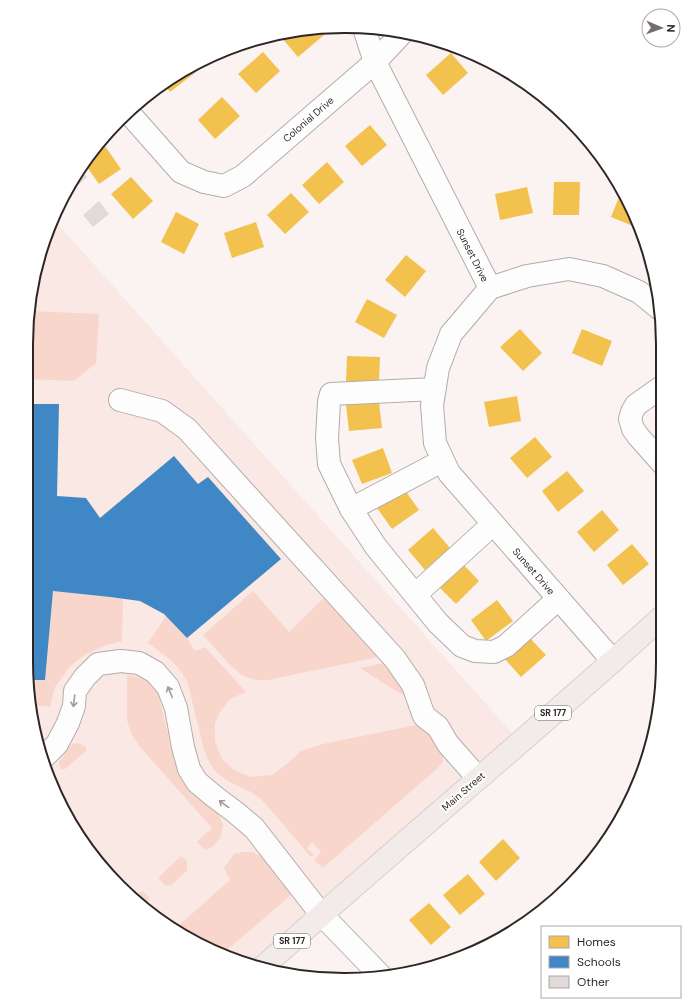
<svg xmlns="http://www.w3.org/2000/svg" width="689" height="1006" font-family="'DM Sans',sans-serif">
	<rect width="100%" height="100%" fill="#faf3f1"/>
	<!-- built -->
	<path fill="#f9e8e3" d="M 55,221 L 520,742 L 263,967 L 222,956 L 135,901 L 80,838 L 37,744 L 26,661 L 26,345 L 32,283 Z"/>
	<!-- green -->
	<path fill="#f8d6cb" d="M 29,311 L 99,314 L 96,363 L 74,381 L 26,379 L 26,345 Z
		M 53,591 L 123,599 L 122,641 L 104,646 L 86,654 L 70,666 L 55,687 L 50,707 L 32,705 L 28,680 L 44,680 Z
		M 253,591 L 289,632 L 323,599 L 330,598 L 383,656 L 268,680 L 257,680 L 243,676 L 230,665 L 203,635 Z
		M 166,616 L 187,638 L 195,651 L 205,647 L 246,692 L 230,699 L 220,712 L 215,723 L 215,741 L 222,759 L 234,770 L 250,777 L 272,775 L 288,763 L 301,751 L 323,744 L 416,725 L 426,730 L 438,745 L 443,754 L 443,761 L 440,766 L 323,868 L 314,860 L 321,852 L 312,842 L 307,848 L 314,855 L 311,857 L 262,800 L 253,793 L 230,782 L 218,774 L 210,764 L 204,750 L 188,684 C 180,664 164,655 148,643 Z
		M 388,662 L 398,673 L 405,694 L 401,694 L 360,668 Z
		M 127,675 C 143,678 148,680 158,693 L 175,763 L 183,781 L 194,795 L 219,814 L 223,825 L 221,836 L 214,846 L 205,850 L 197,842 L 212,828 L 140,747 L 131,733 L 127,720 Z
		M 78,743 L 86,747 L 86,751 L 65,769 L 61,769 L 59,762 L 72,744 Z
		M 243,852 L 252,852 L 263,857 L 292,891 L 292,894 L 221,955 L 177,927 L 230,880 L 224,868 L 234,854 Z
		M 181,856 L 187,861 L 187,870 L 173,884 L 166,886 L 159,879 L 159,877 Z
		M 142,891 L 149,897 L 148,906 L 146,908 L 133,899 Z"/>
	<!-- homes -->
	<path fill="#f2c14e" d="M 318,29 L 324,35 L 298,57 L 281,37 L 288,32 Z
		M 263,52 L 280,71 L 256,93 L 238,74 Z
		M 451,53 L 468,73 L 443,95 L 426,75 Z
		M 192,67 L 196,72 L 170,92 L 163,83 L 168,80 Z
		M 222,97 L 240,116 L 215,139 L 198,120 Z
		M 370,125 L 387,145 L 362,166 L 345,146 Z
		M 102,142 L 121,169 L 99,184 L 85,164 Z
		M 327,162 L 344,182 L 319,204 L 302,185 Z
		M 131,177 L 153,201 L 133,219 L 111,194 Z
		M 554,182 L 580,182 L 579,215 L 553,215 Z
		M 527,187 L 533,213 L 500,220 L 495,194 Z
		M 621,192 L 622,193 L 630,203 L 638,228 L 611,217 Z
		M 291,193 L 309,212 L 285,234 L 267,215 Z
		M 176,212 L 199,224 L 184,254 L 161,242 Z
		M 256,222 L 264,247 L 232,258 L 224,233 Z
		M 406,255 L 426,271 L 405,297 L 385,280 Z
		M 367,299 L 397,315 L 384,338 L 355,322 Z
		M 520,329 L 542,353 L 523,371 L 500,347 Z
		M 582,329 L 612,341 L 602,366 L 572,353 Z
		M 347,356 L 380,357 L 379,383 L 346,382 Z
		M 517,396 L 521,421 L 489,427 L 484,402 Z
		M 379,402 L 382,428 L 349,431 L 346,405 Z
		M 535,437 L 552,457 L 527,478 L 510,458 Z
		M 383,448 L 392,473 L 362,484 L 352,460 Z
		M 567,471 L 584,491 L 558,512 L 542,491 Z
		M 404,489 L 419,510 L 392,529 L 377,508 Z
		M 602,510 L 619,530 L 594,552 L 577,532 Z
		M 433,528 L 450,548 L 425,570 L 408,550 Z
		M 632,544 L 649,564 L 623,585 L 607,565 Z
		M 461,562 L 479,581 L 456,604 L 437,585 Z
		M 497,600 L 513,621 L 486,641 L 471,620 Z
		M 528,636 L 546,655 L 521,677 L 503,657 Z
		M 503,839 L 520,858 L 496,881 L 479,862 Z
		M 468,874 L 485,894 L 460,915 L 443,895 Z
		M 429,903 L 451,927 L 431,945 L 409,920 Z"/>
	<!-- schools -->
	<path fill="#3f88c5" d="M 26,404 L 59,404 L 57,496 L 86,498 L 100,518 L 174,456 L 198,484 L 208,477 L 281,559 L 187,638 L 164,614 L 140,601 L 110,597 L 53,591 L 45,680 L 28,680 L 26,662 Z"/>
	<!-- building -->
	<path fill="#e1dad8" d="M 81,169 L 87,177 L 74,189 L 70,184 Z
		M 99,201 L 109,214 L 93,227 L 83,215 Z
		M 663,415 L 663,430 L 655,421 Z"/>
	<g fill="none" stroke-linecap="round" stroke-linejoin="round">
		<defs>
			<path id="minor" d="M 364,28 L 375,62 L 490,288
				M 128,112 L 181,172 L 204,182 L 224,186 L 243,176 L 375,62 L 403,32
				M 490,288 L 451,334 L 438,368 L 432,405 L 435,443 L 449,473 L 613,661
				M 490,288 L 527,276 L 569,269 L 603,276 L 639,292 L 660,309
				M 663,386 L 636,405 L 632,412 L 630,419 L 633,429 L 638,436 L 663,464
				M 435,389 L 331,394 L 329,402 L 327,438 L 329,464 L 351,509 L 376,547 L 438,623 L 462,646 L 475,651 L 494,652 L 506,646 L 558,599
				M 120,400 L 162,411 L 187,429 L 395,659 L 413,685 L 424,716 L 438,727 L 448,744 L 478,778
				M 351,509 L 442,461
				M 415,595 L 493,524
				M 43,758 L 57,744 L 68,723 L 74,706 L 75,691 L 85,677 L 98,664 L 121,661 L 139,663 L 155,672 L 168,687 L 176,708 L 183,747 L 189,769 L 197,782 L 215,797 L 235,812 L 254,828 L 321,914 L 380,975"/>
			<path id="major" d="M 263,967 C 395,848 532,735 663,616"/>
		</defs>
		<!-- minor casing -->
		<use href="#minor" stroke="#b2acaa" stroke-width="24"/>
		<!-- major casing -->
		<use href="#major" stroke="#d4d0ce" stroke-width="24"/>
		<!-- minor -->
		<use href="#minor" stroke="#fefdfd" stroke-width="22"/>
		<!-- major -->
		<use href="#major" stroke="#f3ebe9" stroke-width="22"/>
	</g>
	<!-- one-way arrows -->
	<defs><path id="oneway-shaft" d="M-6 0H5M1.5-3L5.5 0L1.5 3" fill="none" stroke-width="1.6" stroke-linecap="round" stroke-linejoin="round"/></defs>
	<g stroke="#a09c9b">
		<use href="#oneway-shaft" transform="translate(170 692) rotate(-113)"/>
		<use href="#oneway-shaft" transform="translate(74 701) rotate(97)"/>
		<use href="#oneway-shaft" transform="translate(224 804) rotate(-144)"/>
	</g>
	<g text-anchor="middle" stroke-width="4" stroke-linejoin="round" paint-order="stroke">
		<!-- shield labels -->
		<g fill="#fff" stroke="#6d6766" stroke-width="1">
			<rect x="535" y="706" width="36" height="14" rx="3"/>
			<rect x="274" y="934" width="36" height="14" rx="3"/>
		</g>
		<g font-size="9" font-weight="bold" fill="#2e2624">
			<text x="553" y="716">SR 177</text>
			<text x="292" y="944">SR 177</text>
		</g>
		<!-- street labels -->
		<g font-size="10" fill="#2e2624" stroke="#fff">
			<text transform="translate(308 119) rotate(-41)" y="4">Colonial Drive</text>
			<text transform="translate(473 255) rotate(63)" y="4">Sunset Drive</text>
			<text transform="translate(534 571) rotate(49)" y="4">Sunset Drive</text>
			<text transform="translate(463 791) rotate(-41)" y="4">Main Street</text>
		</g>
	</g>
	<!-- crop -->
	<path d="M0 0H689V1006H0ZM344 33H345A311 311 0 0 1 656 344V662A311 311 0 0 1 345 973H344A311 311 0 0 1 33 662V344A311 311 0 0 1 344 33Z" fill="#fff" fill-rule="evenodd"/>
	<path fill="none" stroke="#2e2624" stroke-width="2" d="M344 33H345A311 311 0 0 1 656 344V662A311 311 0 0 1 345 973H344A311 311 0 0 1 33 662V344A311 311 0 0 1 344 33Z"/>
	<!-- legend -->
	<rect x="541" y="926" width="140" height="72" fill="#ffffff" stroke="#aba8a7"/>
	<rect x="549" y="936" width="20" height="12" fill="#f2c14e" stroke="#aba8a7"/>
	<text x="577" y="946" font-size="12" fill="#2e2624">Homes</text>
	<rect x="549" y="956" width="20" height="12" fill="#3f88c5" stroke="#aba8a7"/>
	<text x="577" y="966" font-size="12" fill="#2e2624">Schools</text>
	<rect x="549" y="976" width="20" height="12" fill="#e1dad8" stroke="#aba8a7"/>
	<text x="577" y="986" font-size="12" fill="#2e2624">Other</text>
	<!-- north arrow -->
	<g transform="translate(661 28) rotate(92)"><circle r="19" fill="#ffffff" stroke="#aba8a7"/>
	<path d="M0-3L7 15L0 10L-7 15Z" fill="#756e6c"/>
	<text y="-6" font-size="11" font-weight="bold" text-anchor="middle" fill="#2e2624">N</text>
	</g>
</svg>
